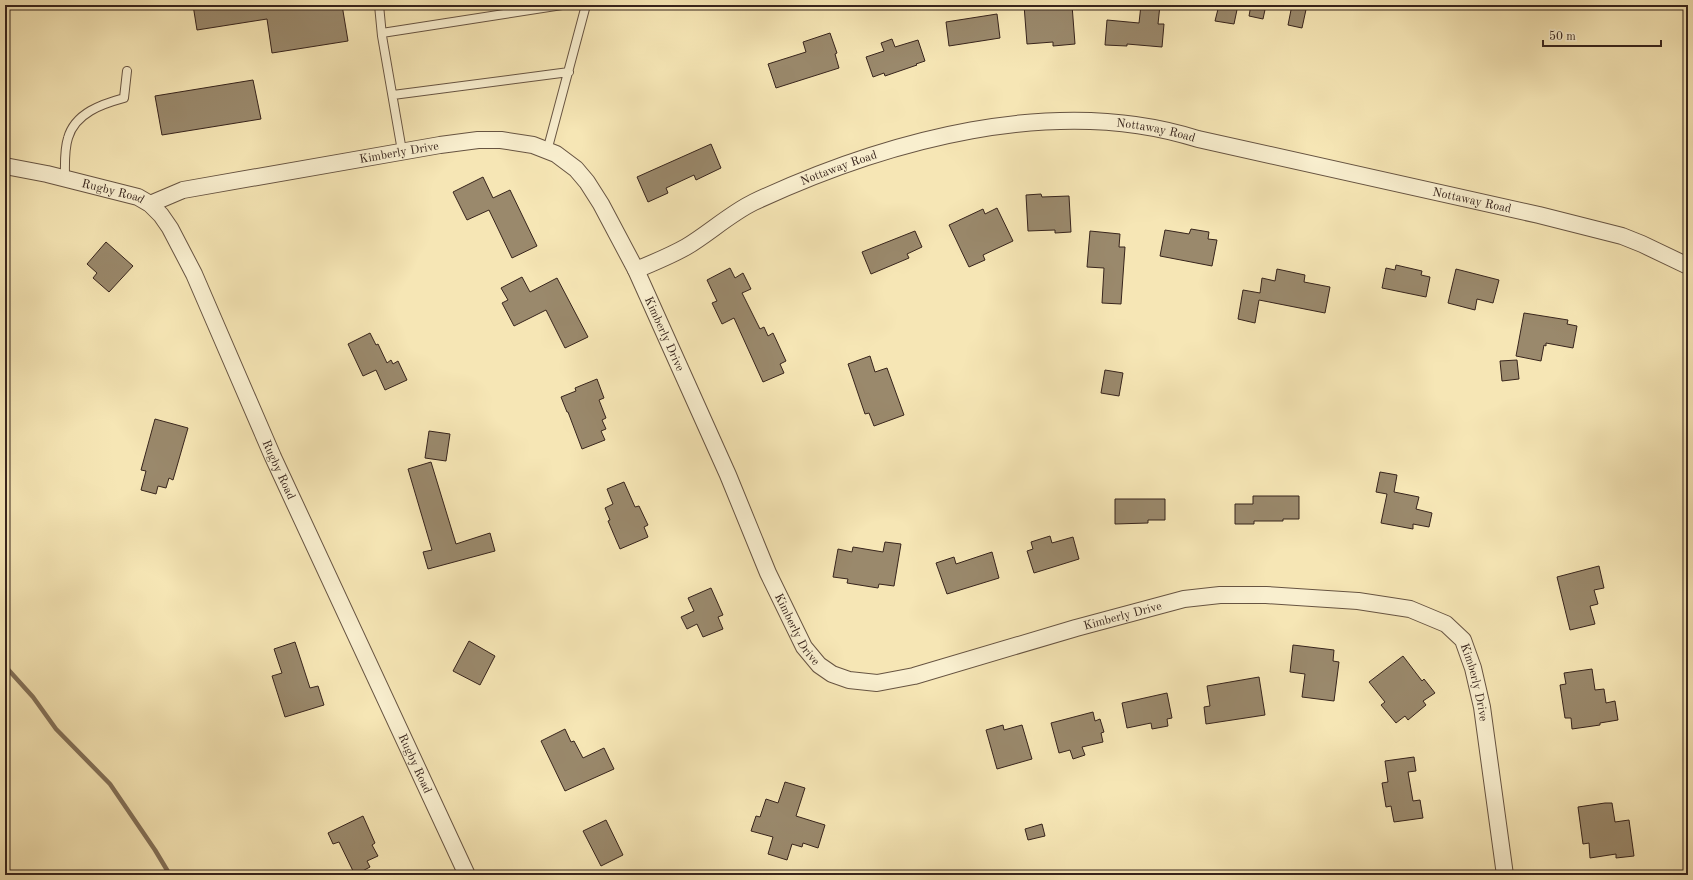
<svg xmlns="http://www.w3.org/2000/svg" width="1693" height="880" font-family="'Old Standard TT',serif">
	<rect width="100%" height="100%" fill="#f6e6b5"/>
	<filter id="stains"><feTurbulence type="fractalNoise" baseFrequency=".005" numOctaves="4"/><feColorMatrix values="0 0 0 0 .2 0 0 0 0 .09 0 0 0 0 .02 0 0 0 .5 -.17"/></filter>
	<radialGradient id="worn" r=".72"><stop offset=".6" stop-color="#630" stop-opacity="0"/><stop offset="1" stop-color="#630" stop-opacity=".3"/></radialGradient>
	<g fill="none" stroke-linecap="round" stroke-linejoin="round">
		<!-- stream -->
		<path stroke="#837159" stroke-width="4.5" d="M 5,666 L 33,697 L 56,729 L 110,784 L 155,850 L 170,875"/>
	</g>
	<!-- building -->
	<path fill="#9a896c" stroke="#37241c" d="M 193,5 L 342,5 L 348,41 L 272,53 L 267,19 L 197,30 Z
		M 1024,5 L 1072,5 L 1075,44 L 1053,46 L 1053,42 L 1027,44 Z
		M 1141,5 L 1160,5 L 1158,24 L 1164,24 L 1162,47 L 1127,44 L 1127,46 L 1105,45 L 1107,20 L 1139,23 Z
		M 1219,5 L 1238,5 L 1234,24 L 1215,21 Z
		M 1251,5 L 1266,5 L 1263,19 L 1249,16 Z
		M 1292,5 L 1307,5 L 1302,28 L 1288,25 Z
		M 997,14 L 1000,38 L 949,46 L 946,22 Z
		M 830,33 L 837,53 L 835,54 L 839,68 L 776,88 L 768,64 L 806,52 L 803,42 Z
		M 892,39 L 895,47 L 918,40 L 925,61 L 916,64 L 917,65 L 885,76 L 884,73 L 873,77 L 866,57 L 884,51 L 881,43 Z
		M 253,80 L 261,119 L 162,135 L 155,96 Z
		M 711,144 L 721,168 L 696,180 L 694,175 L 666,188 L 668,193 L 648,202 L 637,177 Z
		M 483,177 L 493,198 L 510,190 L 537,246 L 512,258 L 489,210 L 467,220 L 453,192 Z
		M 1041,194 L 1042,197 L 1069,196 L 1071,232 L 1055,233 L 1055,230 L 1028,231 L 1026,195 Z
		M 997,208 L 1013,241 L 983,255 L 985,260 L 969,267 L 949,225 L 983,209 L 985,214 Z
		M 1191,229 L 1209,232 L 1208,239 L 1217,240 L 1212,266 L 1160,256 L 1165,230 L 1189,234 Z
		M 915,231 L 922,247 L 907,254 L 909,258 L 871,274 L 862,252 Z
		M 1090,231 L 1120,234 L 1119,247 L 1125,247 L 1121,304 L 1102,303 L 1104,268 L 1087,267 Z
		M 106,242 L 133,266 L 109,292 L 93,278 L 97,273 L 87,264 Z
		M 1396,265 L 1422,271 L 1421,275 L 1430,277 L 1426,297 L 1382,288 L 1386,268 L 1395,270 Z
		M 730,268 L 735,278 L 743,273 L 751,289 L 742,293 L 760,329 L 764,327 L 768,336 L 773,333 L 786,361 L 780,364 L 784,373 L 763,382 L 734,318 L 722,324 L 712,303 L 717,301 L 707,280 Z
		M 1277,269 L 1305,275 L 1304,282 L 1330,287 L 1325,313 L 1259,300 L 1255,323 L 1238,319 L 1243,290 L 1260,293 L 1262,278 L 1275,281 Z
		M 1456,269 L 1499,280 L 1493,303 L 1477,299 L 1475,310 L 1448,303 Z
		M 522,277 L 530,292 L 557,278 L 588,337 L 565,348 L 546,310 L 514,326 L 502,303 L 508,300 L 501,288 Z
		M 1524,313 L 1568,320 L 1567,324 L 1577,326 L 1573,348 L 1546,343 L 1546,346 L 1544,345 L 1541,361 L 1516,356 Z
		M 370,333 L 376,345 L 378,344 L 387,363 L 391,360 L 393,364 L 398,361 L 407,380 L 385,390 L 376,370 L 363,376 L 348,344 Z
		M 870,356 L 875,372 L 887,368 L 904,415 L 874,426 L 869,413 L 865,414 L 848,364 Z
		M 1517,360 L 1519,379 L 1502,381 L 1500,361 Z
		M 1105,370 L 1123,373 L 1119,396 L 1101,393 Z
		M 597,379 L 604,398 L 599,400 L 606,418 L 602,420 L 606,429 L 601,431 L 605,440 L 582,449 L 568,412 L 567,412 L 561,397 L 576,391 L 575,388 Z
		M 155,419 L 188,428 L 173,480 L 169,478 L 166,488 L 158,486 L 156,494 L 141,490 L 146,471 L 141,470 Z
		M 429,431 L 450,434 L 446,461 L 425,458 Z
		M 431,462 L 456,544 L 490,533 L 495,551 L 428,569 L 423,552 L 432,550 L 408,469 Z
		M 1380,472 L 1397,475 L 1394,492 L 1419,497 L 1416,509 L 1432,513 L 1429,527 L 1413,524 L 1413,529 L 1381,523 L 1387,494 L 1376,492 Z
		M 624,482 L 635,507 L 639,506 L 648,525 L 644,527 L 648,537 L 620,549 L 608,521 L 610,520 L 605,508 L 613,504 L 607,489 Z
		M 1253,496 L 1299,496 L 1299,519 L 1283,519 L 1283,521 L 1254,521 L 1254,524 L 1235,524 L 1235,504 L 1253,504 Z
		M 1115,499 L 1165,499 L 1165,520 L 1148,520 L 1148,523 L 1115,524 Z
		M 1050,536 L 1052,543 L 1073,537 L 1079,559 L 1034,573 L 1027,551 L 1033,549 L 1031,542 Z
		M 885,542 L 901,544 L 894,586 L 879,584 L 878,588 L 847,583 L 848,579 L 833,577 L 838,549 L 852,552 L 853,547 L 883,552 Z
		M 992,552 L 999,578 L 947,594 L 936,563 L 954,557 L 956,564 Z
		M 1599,566 L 1604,588 L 1594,590 L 1598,604 L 1590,606 L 1595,624 L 1570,630 L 1557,577 Z
		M 711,588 L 723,615 L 718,617 L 723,629 L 703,637 L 697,624 L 687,629 L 681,617 L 694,611 L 688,598 Z
		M 469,641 L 495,656 L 480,685 L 453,671 Z
		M 295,642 L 310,688 L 318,686 L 324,705 L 285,717 L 272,676 L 282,673 L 274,649 Z
		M 1293,645 L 1334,650 L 1333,661 L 1339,662 L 1334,701 L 1302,697 L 1305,674 L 1290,672 Z
		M 1403,656 L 1422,681 L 1424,679 L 1435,693 L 1423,701 L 1426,705 L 1408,720 L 1405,716 L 1396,723 L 1381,705 L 1385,702 L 1369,682 Z
		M 1592,669 L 1595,690 L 1604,689 L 1606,703 L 1615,701 L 1618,720 L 1600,723 L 1600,725 L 1572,729 L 1571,718 L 1565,718 L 1560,685 L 1566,684 L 1564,673 Z
		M 1259,677 L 1265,715 L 1206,724 L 1204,707 L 1210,706 L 1207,686 Z
		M 1167,693 L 1172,718 L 1167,719 L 1168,726 L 1152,729 L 1151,723 L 1127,728 L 1122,703 Z
		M 1093,712 L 1095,721 L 1100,719 L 1104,732 L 1101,733 L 1103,742 L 1082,747 L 1085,755 L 1073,759 L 1070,750 L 1059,753 L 1051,723 Z
		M 1003,725 L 1004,730 L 1022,725 L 1032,759 L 997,769 L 986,730 Z
		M 565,729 L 571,742 L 574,741 L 583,758 L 604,748 L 614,769 L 565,791 L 541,741 Z
		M 1414,757 L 1416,771 L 1408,772 L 1413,801 L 1420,800 L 1423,818 L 1394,822 L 1391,806 L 1386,807 L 1382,783 L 1388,782 L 1385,761 Z
		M 785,782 L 805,788 L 796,816 L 825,825 L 818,848 L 803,843 L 802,847 L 792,844 L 787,860 L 768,854 L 773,837 L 751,831 L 756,816 L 760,817 L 766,799 L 778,803 Z
		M 1605,803 L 1612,803 L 1615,822 L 1629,820 L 1634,856 L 1616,858 L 1616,854 L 1590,858 L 1589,843 L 1583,844 L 1578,807 Z
		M 363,816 L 375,843 L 372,845 L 378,856 L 367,861 L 370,867 L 355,875 L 339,842 L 333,844 L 328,833 Z
		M 606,820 L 623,855 L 601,866 L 583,831 Z
		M 1042,824 L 1045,836 L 1028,840 L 1025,829 Z"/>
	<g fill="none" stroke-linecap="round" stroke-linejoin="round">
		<defs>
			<path id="service" d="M 379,5 L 382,36 L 402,151
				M 382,33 L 562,5
				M 393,95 L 569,72
				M 547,151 L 586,5
				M 65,178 C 65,165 64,150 68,138 C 75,113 102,104 124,98 L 127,71"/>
			<g id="minor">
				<path id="s1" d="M 5,166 L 47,174 L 138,197 L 150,204 L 161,215 L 170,228 L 194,274 L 273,457 L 467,875"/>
				<path id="s2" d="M 150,204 L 183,190 L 440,145 L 478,140 L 501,140 L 533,145 L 556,154 L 576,169 L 587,182 L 601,204 L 636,270 L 728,475 L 768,573 L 804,647 L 819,665 L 832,674 L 849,680 L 877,683 L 914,676 L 1076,628 L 1184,599 L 1220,595 L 1266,595 L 1358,601 L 1410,609 L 1446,624 L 1463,640 L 1473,668 L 1482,707 L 1505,875"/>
				<path id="s3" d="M 636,270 C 653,263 670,256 686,247 C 708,234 731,213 754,202 C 885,141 1055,93 1198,139 L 1539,215 L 1622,236 L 1642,244 L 1688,266"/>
			</g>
		</defs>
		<!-- service casing -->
		<use href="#service" stroke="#675442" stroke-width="10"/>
		<!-- minor casing -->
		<use href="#minor" stroke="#675442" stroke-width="18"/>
		<!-- service -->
		<use href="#service" stroke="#f9efcf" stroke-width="8"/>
		<!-- minor -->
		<use href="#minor" stroke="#f9efcf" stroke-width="16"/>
	</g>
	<g text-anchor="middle" stroke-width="4" stroke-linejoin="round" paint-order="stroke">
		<!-- street labels -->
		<g font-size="12" fill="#37241c" stroke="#f9efcf">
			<text dy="4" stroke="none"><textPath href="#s3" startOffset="552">Nottaway Road</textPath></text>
			<text dy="4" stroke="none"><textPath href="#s2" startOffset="255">Kimberly Drive</textPath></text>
			<text dy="4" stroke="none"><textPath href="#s3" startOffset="228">Nottaway Road</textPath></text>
			<text dy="4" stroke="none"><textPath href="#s1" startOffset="111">Rugby Road</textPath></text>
			<text dy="4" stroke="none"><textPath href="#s3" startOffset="876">Nottaway Road</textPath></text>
			<text dy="4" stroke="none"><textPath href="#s2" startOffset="628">Kimberly Drive</textPath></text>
			<text dy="4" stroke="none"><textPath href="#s1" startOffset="447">Rugby Road</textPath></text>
			<text dy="4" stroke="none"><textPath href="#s2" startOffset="1311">Kimberly Drive</textPath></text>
			<text dy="4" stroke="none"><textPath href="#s2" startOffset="952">Kimberly Drive</textPath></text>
			<text dy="4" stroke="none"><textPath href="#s2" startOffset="1708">Kimberly Drive</textPath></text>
			<text dy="4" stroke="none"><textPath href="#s1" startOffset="771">Rugby Road</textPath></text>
		</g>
	</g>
	<!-- margin -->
	<rect width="1693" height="880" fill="none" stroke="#f6e6b5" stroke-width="20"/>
	<rect x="6" y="6" width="1681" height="868" fill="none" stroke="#37241c" stroke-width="2"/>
	<rect x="10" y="10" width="1673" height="860" fill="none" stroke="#37241c"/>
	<!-- scale -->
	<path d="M1543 40v6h118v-6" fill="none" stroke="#37241c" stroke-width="2"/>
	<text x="1549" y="40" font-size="12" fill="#37241c" stroke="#f9efcf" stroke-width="3" paint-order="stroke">50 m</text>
	<rect width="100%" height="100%" filter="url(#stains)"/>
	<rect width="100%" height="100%" fill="url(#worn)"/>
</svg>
